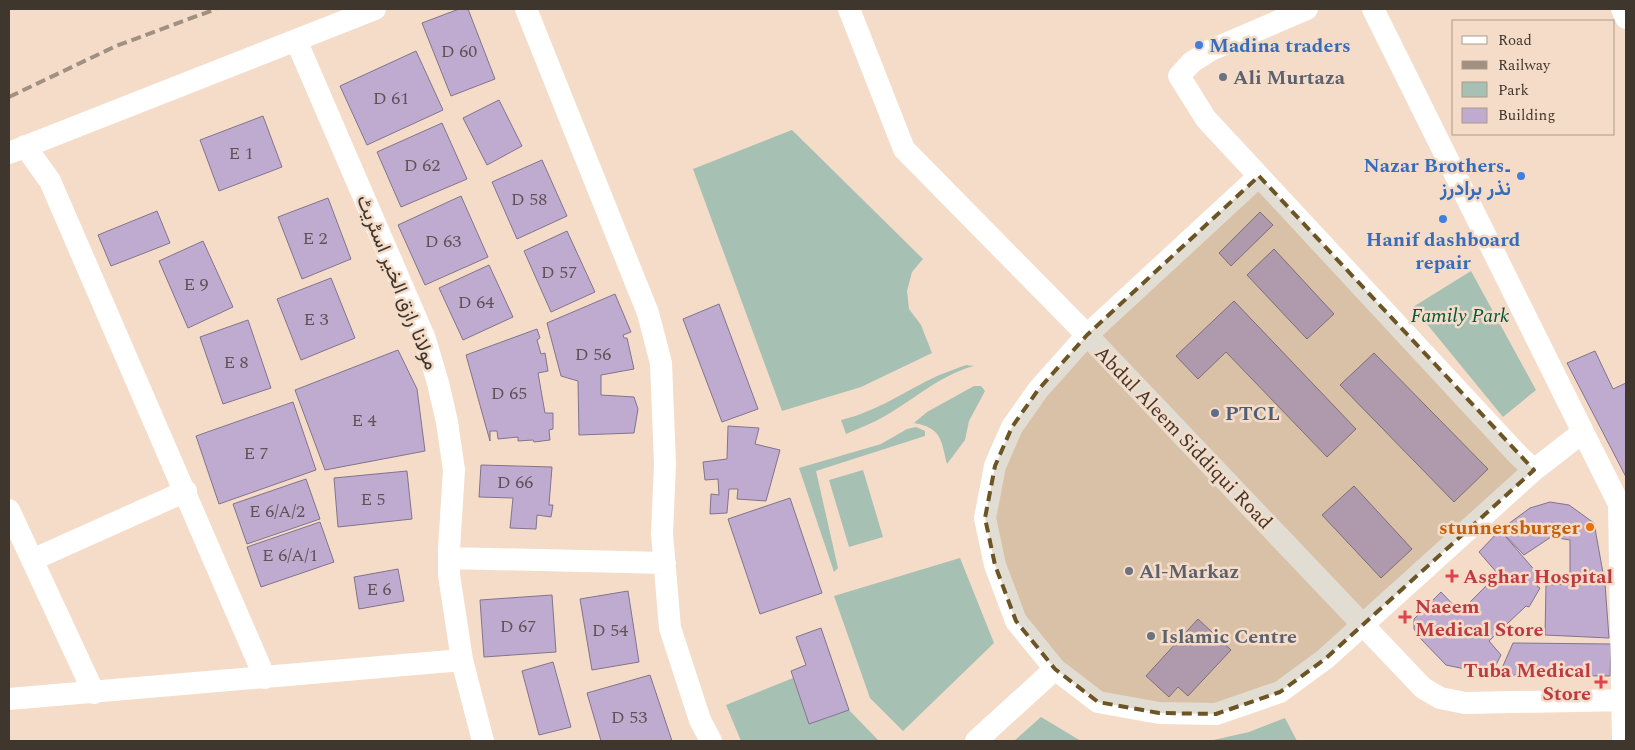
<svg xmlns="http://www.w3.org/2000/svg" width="1635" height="750" font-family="Spectral,Vazirmatn,serif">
	<rect width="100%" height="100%" fill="#f4dcc8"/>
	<!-- green -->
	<path fill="#a6c0b3" d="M 792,130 L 923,259 L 912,272 L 907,291 L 909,309 L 921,325 L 932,353 L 861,387 L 782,411 L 693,169 Z
		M 1471,271 L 1536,390 L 1503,417 L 1413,307 Z
		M 966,365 L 974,366 C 940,375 915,399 885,416 C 873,423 859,428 846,434 L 841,420 C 876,412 905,391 937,376 C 946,372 956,369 966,365 Z
		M 974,386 L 981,386 L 985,391 L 969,421 L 965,440 L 947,464 C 941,440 942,428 914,423 L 927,412 Z
		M 916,427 L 925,431 L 925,436 L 816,471 L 838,568 L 834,572 L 799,468 L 881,444 L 907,429 Z
		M 863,470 L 883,537 L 849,547 L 829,480 Z
		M 960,558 L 994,643 L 903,731 L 870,698 L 834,596 Z
		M 793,678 L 809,724 L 849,710 L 879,741 L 741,741 L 726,705 Z
		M 1041,717 L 1081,741 L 1014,741 Z
		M 1285,718 L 1297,741 L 1209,741 L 1249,732 Z"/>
	<!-- building -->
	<path fill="#bfabd0" stroke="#81748c" d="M 459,9 L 468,9 L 495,79 L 451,96 L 422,23 Z
		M 416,51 L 443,110 L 367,145 L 340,86 Z
		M 499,100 L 522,146 L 487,165 L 463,118 Z
		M 263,116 L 282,167 L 219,191 L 200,140 Z
		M 442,123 L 467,179 L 401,207 L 377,152 Z
		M 542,160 L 567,216 L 517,239 L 492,182 Z
		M 461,196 L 488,257 L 425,285 L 398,225 Z
		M 328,198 L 351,259 L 302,279 L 278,217 Z
		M 157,211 L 170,243 L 111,266 L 98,235 Z
		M 1260,212 L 1273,225 L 1231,266 L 1219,253 Z
		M 567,231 L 595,292 L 551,312 L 524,251 Z
		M 203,241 L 233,307 L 188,328 L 159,261 Z
		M 1274,249 L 1334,314 L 1307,339 L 1247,275 Z
		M 489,265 L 513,317 L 463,340 L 439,288 Z
		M 331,278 L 355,338 L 301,360 L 277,299 Z
		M 615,294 L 631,332 L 623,335 L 624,338 L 627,338 L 634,369 L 601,375 L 601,395 L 634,397 L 638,409 L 634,433 L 579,435 L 578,381 L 561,376 L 547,323 Z
		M 1234,301 L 1356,429 L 1327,457 L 1226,352 L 1198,379 L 1176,356 Z
		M 719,304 L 758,409 L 722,422 L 683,319 Z
		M 248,320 L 271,388 L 223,404 L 200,337 Z
		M 537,329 L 540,338 L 537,340 L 541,354 L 545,353 L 548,371 L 538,373 L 545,413 L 553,413 L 553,429 L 549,430 L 550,440 L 534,442 L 533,440 L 518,441 L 518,437 L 498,439 L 497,431 L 490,431 L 490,441 L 466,355 Z
		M 398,350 L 417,389 L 425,451 L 325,470 L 295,390 Z
		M 1595,351 L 1613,389 L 1626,383 L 1626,477 L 1567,363 Z
		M 1374,353 L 1488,469 L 1454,502 L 1340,385 Z
		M 293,402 L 316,470 L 219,504 L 196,436 Z
		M 728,426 L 759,428 L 755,444 L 780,450 L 766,501 L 737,499 L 738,489 L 729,489 L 727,513 L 710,514 L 711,494 L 719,495 L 718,479 L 705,480 L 703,462 L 727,459 Z
		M 481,465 L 552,467 L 549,505 L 553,505 L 551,517 L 537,515 L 536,529 L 510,528 L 513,498 L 479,497 Z
		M 407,471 L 412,519 L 338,527 L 334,478 Z
		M 306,479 L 320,519 L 247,544 L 233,504 Z
		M 1354,486 L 1412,549 L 1381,578 L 1322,515 Z
		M 790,498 L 822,593 L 760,614 L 728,519 Z
		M 1550,502 L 1569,505 L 1594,523 L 1605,584 L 1609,638 L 1545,635 L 1546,585 L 1570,584 L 1570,540 L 1551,537 L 1524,555 L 1500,530 L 1530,508 Z
		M 320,522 L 334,562 L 261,587 L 247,547 Z
		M 1500,530 L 1543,580 L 1537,586 L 1540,588 L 1529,607 L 1526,606 L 1489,641 L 1501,655 L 1494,669 L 1465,669 L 1446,665 L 1420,638 L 1414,629 L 1414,619 L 1441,592 L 1460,612 L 1498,574 L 1479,552 Z
		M 398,569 L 404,601 L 359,609 L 354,577 Z
		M 628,591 L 639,662 L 592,670 L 580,599 Z
		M 552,595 L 556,652 L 484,657 L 480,600 Z
		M 1198,619 L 1231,650 L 1188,696 L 1178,687 L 1169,697 L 1146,676 Z
		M 821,628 L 849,710 L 809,724 L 791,671 L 806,665 L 796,637 Z
		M 1513,643 L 1611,644 L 1610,676 L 1499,675 Z
		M 553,662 L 571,727 L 539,735 L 522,671 Z
		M 650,675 L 672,741 L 601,741 L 587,693 Z"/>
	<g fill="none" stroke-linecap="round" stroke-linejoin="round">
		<!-- street -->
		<path stroke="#fff" stroke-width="22" d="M 526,9 L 648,313 L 661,363 L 665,464 L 662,534 L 670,628 L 700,720 L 711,741
			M 849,9 L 904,149 L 1087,335 L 1423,688 L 1440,698 L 1465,703 L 1626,700
			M 1373,9 L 1583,432
			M 1622,9 L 1626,18
			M 296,40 L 425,339 L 438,383 L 447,422 L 454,470 L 449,549 L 449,575 L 462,660 L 483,741
			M 25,146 L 50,181 L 265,678
			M 9,153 L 375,9
			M 1259,176 L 1518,455 L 1534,470 L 1325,659 L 1280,692 L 1216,714 L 1159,713 L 1098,702 L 1055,669 L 1016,621 L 995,565 L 985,518 L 995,466 L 1012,427 L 1038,390 L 1087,335 L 1259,176 L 1206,119 L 1179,76 L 1192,62 L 1211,50 L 1307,9
			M 1534,470 L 1583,432 L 1619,504 L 1623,741
			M 9,510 L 94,693
			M 449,558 L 665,563
			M 32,560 L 186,491
			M 9,699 L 462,660
			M 976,741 L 1055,669"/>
		<!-- rail -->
		<path stroke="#a19081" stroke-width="4" stroke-dasharray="10 5" stroke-linecap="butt" d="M 9,97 L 116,46 L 216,9"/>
	</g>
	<!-- marked area -->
	<path fill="#6c5424" fill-opacity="0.2" stroke="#6c5424" stroke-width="4" stroke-dasharray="10 6" stroke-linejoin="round" d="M 1259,176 L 1534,470 L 1325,659 L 1280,692 L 1216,714 L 1159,713 L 1098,702 L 1055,669 L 1016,621 L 995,565 L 985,518 L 995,466 L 1012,427 L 1038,390 L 1087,335 Z"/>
	<!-- markers -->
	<g fill="#3f7fe0" stroke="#f4dcc8" stroke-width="2">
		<circle cx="1199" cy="45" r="5"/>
		<circle cx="1521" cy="176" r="5"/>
		<circle cx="1443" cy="219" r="5"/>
	</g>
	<g fill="#6b7280" stroke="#f4dcc8" stroke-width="2">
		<circle cx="1223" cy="77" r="5"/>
		<circle cx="1129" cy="571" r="5"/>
		<circle cx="1151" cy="636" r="5"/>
	</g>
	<circle fill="#5c6f8a" stroke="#f4dcc8" stroke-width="2" cx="1215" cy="413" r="5"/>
	<circle fill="#e8710a" stroke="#f4dcc8" stroke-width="2" cx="1590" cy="527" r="5"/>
	<g fill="#e0444e" stroke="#f4dcc8" stroke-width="2">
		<path d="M1449.5 568.5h5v5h5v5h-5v5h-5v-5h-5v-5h5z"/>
		<path d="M1402.5 609.5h5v5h5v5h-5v5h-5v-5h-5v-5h5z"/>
		<path d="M1598.5 674.5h5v5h5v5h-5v5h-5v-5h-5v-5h5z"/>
	</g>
	<g text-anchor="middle" stroke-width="5" stroke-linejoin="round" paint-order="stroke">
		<!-- number labels -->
		<g font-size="18" fill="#5f5356">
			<text x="459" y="57">D 60</text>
			<text x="391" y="104">D 61</text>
			<text x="241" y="159">E 1</text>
			<text x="422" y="171">D 62</text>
			<text x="529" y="205">D 58</text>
			<text x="315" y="244">E 2</text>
			<text x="443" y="247">D 63</text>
			<text x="559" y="278">D 57</text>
			<text x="196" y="290">E 9</text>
			<text x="476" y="308">D 64</text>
			<text x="316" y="325">E 3</text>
			<text x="593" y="360">D 56</text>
			<text x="236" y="368">E 8</text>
			<text x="509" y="399">D 65</text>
			<text x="364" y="426">E 4</text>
			<text x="256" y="459">E 7</text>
			<text x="515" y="488">D 66</text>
			<text x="373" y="505">E 5</text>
			<text x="277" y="517">E 6/A/2</text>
			<text x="290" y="561">E 6/A/1</text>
			<text x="379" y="595">E 6</text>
			<text x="518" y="632">D 67</text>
			<text x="610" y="636">D 54</text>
			<text x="629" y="723">D 53</text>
		</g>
		<!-- shop labels -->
		<g font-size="20" font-weight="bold" fill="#366cbe" stroke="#f4dcc8" text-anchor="start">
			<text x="1209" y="52">Madina traders</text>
			<text x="1511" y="172" text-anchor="end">Nazar Brothers۔<tspan x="1511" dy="23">نذر برادرز</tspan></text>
			<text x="1443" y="246" text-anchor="middle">Hanif dashboard<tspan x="1443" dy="23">repair</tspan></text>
		</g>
		<!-- worship labels -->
		<g font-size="20" font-weight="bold" fill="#5b616d" stroke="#f4dcc8" text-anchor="start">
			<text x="1233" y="84">Ali Murtaza</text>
			<text x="1139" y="578">Al-Markaz</text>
			<text x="1161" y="643">Islamic Centre</text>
		</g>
		<!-- street labels -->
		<g font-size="20" fill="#3f362d" stroke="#f4dcc8">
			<text transform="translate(398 282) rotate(68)" y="7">مولانا رازق الخیر اسٹریٹ</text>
			<text transform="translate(1184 437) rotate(46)" y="7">Abdul Aleem Siddiqui Road</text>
		</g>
		<!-- park labels -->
		<g font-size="20" font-style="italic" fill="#02563a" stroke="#f4dcc8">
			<text x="1460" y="322">Family Park</text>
		</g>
		<!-- service labels -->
		<g font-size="20" font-weight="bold" fill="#4e5e75" stroke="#f4dcc8" text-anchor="start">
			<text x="1225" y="420">PTCL</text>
		</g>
		<!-- food labels -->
		<g font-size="20" font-weight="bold" fill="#c56008" stroke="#f4dcc8" text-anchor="end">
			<text x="1580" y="534">stunnersburger</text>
		</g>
		<!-- health labels -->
		<g font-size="20" font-weight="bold" fill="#be3a42" stroke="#f4dcc8" text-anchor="start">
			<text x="1463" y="583">Asghar Hospital</text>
			<text x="1415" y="613">Naeem<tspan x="1415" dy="23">Medical Store</tspan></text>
			<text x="1591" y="677" text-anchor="end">Tuba Medical<tspan x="1591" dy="23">Store</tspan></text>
		</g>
	</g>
	<!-- border -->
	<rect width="1635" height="750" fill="none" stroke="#3f362d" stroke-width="20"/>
	<!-- legend -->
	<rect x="1452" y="20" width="162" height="115" fill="#f4dcc8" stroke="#ac9a8a"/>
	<rect x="1462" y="36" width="25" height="8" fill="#ffffff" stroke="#ac9a8a"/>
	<text x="1498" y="45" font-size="15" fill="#3f362d">Road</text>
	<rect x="1462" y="61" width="25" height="8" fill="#a19081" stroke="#ac9a8a"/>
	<text x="1498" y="70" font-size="15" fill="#3f362d">Railway</text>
	<rect x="1462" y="82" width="25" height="15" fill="#a6c0b3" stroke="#ac9a8a"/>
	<text x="1498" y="95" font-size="15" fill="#3f362d">Park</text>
	<rect x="1462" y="108" width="25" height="15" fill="#bfabd0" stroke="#ac9a8a"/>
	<text x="1498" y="120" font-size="15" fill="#3f362d">Building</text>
</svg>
